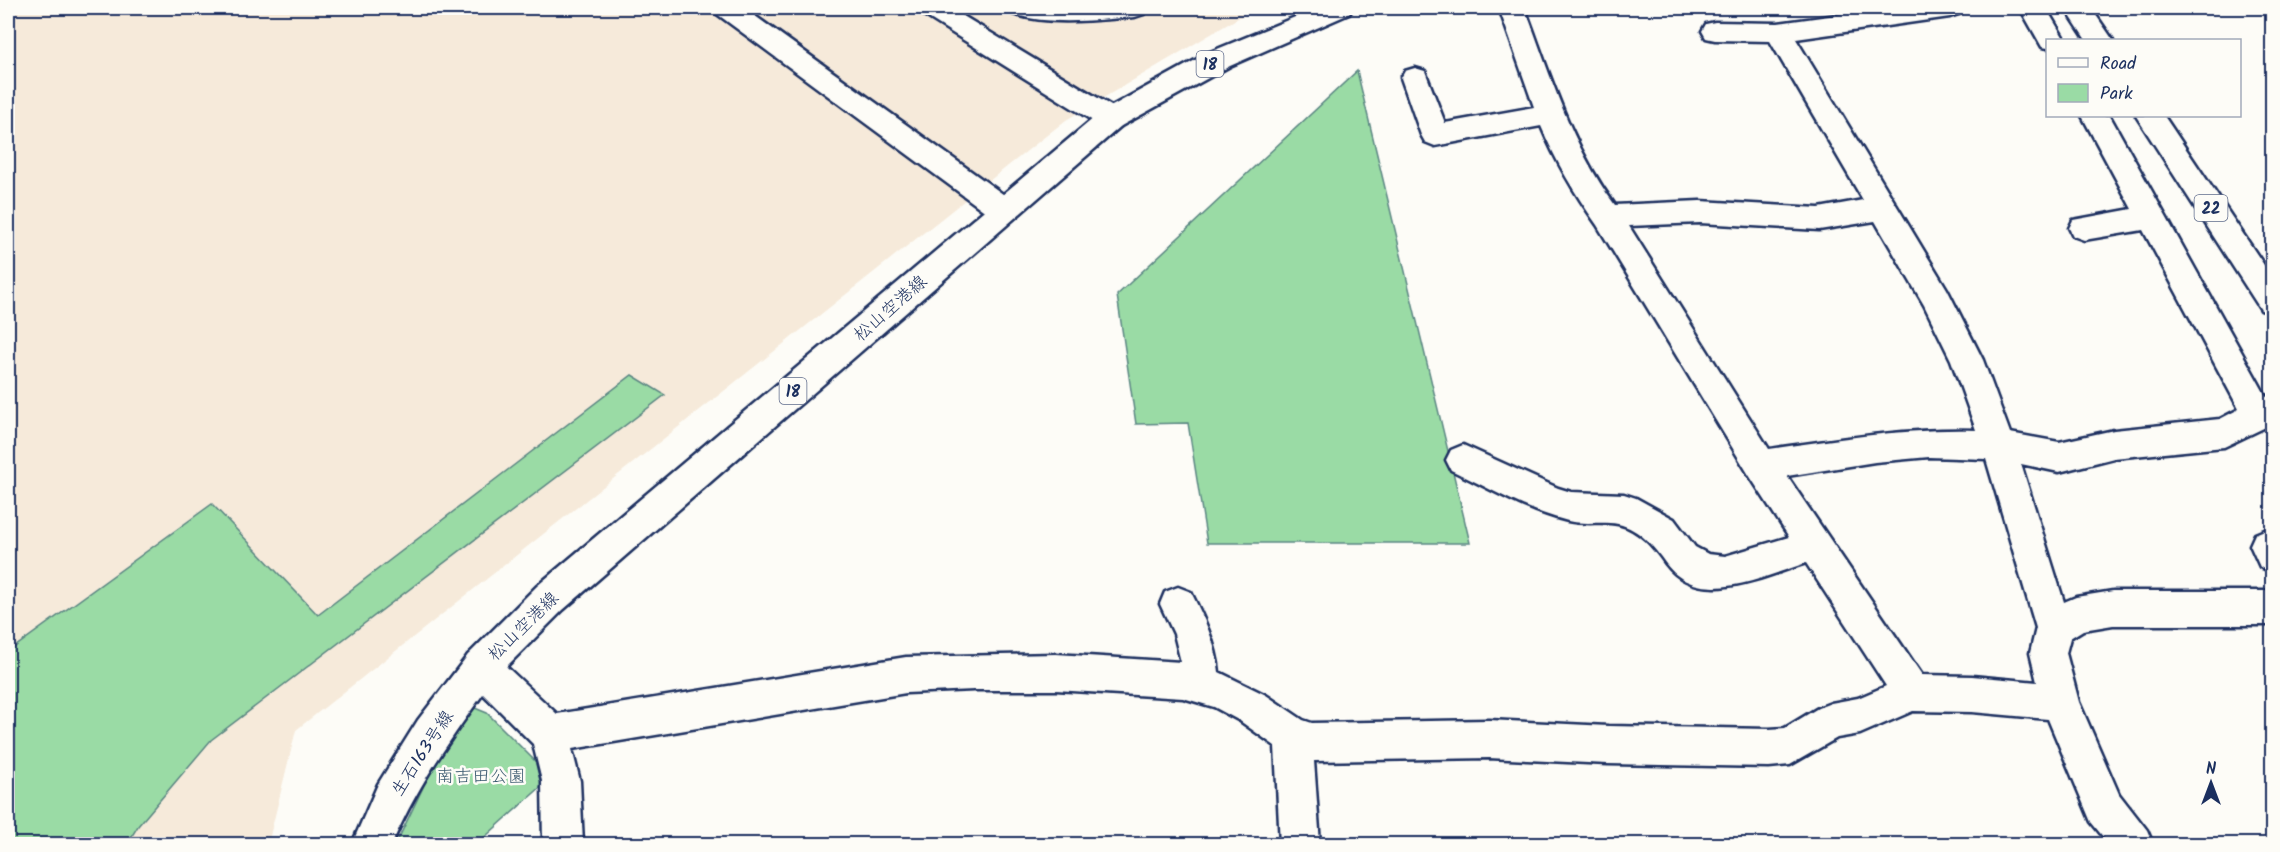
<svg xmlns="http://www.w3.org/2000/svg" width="2280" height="852" font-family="Kalam,'Klee One',sans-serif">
	<rect width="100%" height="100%" fill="#fdfcf7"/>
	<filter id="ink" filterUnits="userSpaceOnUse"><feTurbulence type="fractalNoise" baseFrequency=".0167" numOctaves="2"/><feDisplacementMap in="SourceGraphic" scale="12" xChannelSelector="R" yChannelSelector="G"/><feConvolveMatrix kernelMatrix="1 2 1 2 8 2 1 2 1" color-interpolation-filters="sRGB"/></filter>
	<g filter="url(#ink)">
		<!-- built -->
		<path fill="#f6eada" d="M 8,8 L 1255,8 L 1066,120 L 296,730 L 268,844 L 8,844 Z"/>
		<!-- green -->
		<path fill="#9adba5" stroke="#5a8582" stroke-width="1.5" d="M 1357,71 L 1470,543 L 1207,543 L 1188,423 L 1136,424 L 1117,295 Z
			M 632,375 L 665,395 L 211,740 L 138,826 L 127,844 L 8,844 L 8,652 L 212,504 L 318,615 Z
			M 470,706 L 487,713 L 548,774 L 543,785 L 477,844 L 396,844 L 448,735 Z"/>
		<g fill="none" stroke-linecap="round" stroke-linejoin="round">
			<defs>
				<path id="minor" d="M 713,8 L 744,8 L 1014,202 L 1019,210 L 1014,218 L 1004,221 L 994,218 L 717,14 Z
					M 918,8 L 950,8 L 1121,112 L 1125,119 L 1121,126 L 1111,129 L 1101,126 L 922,14 Z
					M 1499,8 L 1525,8 C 1551,77 1571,145 1615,205 L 1700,201 L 1819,208 L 1863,200 L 1770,41 L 1715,40 L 1706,38 L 1702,31 L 1706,24 L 1715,22 L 1778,23 L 1888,8 L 1963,8 L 1959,14 L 1950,17 L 1796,39 L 1947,289 L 1983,360 L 2010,433 L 2059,442 L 2114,430 L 2220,419 L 2239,409 L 2143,230 L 2084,240 L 2073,236 L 2069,228 L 2073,220 L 2132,209 L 2082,116 L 2110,116 L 2266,396 L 2272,394 L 2272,424 L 2224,447 L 2114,458 L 2059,472 L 2021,464 L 2064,602 L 2076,597 L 2113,591 L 2272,591 L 2272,625 L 2113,625 L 2083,630 L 2070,638 L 2066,653 L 2079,702 L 2119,794 L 2147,830 L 2153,844 L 2109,844 L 2091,822 L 2048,719 L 1972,712 L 1913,711 L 1860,734 L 1837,738 L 1790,765 L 1769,767 L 1608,764 L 1489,758 L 1314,761 L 1320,844 L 1280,844 L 1275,746 L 1240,721 L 1214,707 L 1183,698 L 1056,690 L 974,690 L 906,693 L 572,749 L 580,781 L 583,844 L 543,844 L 542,781 L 533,744 L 483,694 C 448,742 415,790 392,844 L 352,844 L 378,784 L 418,720 L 468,655 L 481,649 L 494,655 L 557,714 L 906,657 L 1056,654 L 1181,662 L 1174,634 L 1160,604 L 1165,592 L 1178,587 L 1191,592 C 1204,618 1216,643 1219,672 L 1266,695 L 1303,720 L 1312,723 L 1489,720 L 1608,726 L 1769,729 L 1785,728 L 1818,708 L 1831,703 L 1858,698 L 1886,686 L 1806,563 C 1764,576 1700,609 1666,564 C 1654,547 1640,529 1618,524 C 1602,521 1584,525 1568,521 C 1527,511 1489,488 1451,470 L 1446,460 L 1451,450 L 1463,445 L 1558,488 L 1571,492 L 1624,494 L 1636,498 L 1674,519 L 1695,547 L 1708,554 L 1725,556 L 1789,537 L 1749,475 L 1597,225 C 1575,194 1556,162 1541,126 L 1435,146 L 1425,142 L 1421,135 L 1401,78 L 1405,71 L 1415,68 L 1425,71 L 1445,123 L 1534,107 ZM 1875,221 L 1924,305 L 1951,360 L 1976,430 C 1906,428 1839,439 1769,449 L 1629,226 L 1700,223 L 1819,230 ZM 1929,457 L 1986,459 L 2036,628 L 2030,653 L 2037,682 L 1972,676 L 1922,675 L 1787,476 L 1875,462 Z
					M 2020,8 L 2046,8 L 2065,40 L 2048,40 L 2048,48 L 2042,47 Z
					M 2267,529 L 2272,531 L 2272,572 L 2260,567 L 2250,545 L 2255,534 Z"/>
				<path id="major" d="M 1009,8 L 1148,8 L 1144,14 L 1135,17 C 1095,20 1052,26 1013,14 Z
					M 1317,8 L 1353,8 L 1349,14 L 1230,66 L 1121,126 L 563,610 L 494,679 L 481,685 L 468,679 L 463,667 L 468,655 L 537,586 L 1101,112 L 1210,52 Z
					M 2065,8 L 2091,8 L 2113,40 L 2086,40 Z
					M 2136,116 L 2164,116 L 2272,277 L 2272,313 L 2261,310 Z"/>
			</defs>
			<!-- minor casing -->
			<use href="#minor" stroke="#1b2f5e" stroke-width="5"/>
			<!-- major casing -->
			<use href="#major" stroke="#1b2f5e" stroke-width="5"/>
			<!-- minor -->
			<use href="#minor" fill="#fdfcf7" fill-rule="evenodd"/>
			<!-- major -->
			<use href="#major" fill="#fdfcf7" fill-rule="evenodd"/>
		</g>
	</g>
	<g text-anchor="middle" stroke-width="5" stroke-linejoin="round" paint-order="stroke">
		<!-- shield labels -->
		<g fill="#fdfcf7" stroke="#5f6c8c" stroke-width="1.5">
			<rect x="1196.5" y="51" width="27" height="26" rx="4.5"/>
			<rect x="2194.5" y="195" width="33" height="26" rx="4.5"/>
			<rect x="779.5" y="378" width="27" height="26" rx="4.5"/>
		</g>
		<g font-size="16" font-weight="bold" fill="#1b2f5e">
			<text x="1210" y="70">18</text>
			<text x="2211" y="214">22</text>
			<text x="793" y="397">18</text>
		</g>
		<!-- street labels -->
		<g font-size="18" fill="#1b2f5e" stroke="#fdfcf7">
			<text transform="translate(890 308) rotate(-41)" y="6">松山空港線</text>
			<text transform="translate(523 626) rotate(-44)" y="6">松山空港線</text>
			<text transform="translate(422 753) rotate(-57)" y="6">生石163号線</text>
		</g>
		<!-- park labels -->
		<g font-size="18" fill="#3b5a70" stroke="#fdfcf7">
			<text x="481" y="782">南吉田公園</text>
		</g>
	</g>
	<!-- margin -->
	<rect width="2280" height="852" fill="none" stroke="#fdfcf7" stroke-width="30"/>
	<rect x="15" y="15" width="2250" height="822" fill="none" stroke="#1b2f5e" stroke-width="2" filter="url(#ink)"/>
	<!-- legend -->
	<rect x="2046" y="39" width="195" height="78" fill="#fdfcf7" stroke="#a3aaba" stroke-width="1.5"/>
	<rect x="2058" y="58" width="30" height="9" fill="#fdfcf7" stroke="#a3aaba" stroke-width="1.5"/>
	<text x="2100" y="69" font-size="18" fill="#1b2f5e">Road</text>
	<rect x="2058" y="84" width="30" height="18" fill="#9adba5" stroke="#a3aaba" stroke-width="1.5"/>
	<text x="2100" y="99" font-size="18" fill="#1b2f5e">Park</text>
	<!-- north arrow -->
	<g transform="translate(2211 783)" stroke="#fdfcf7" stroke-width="4.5" paint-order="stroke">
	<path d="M0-4.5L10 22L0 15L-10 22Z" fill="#1b2f5e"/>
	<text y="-9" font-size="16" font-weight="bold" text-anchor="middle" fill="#1b2f5e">N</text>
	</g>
</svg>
